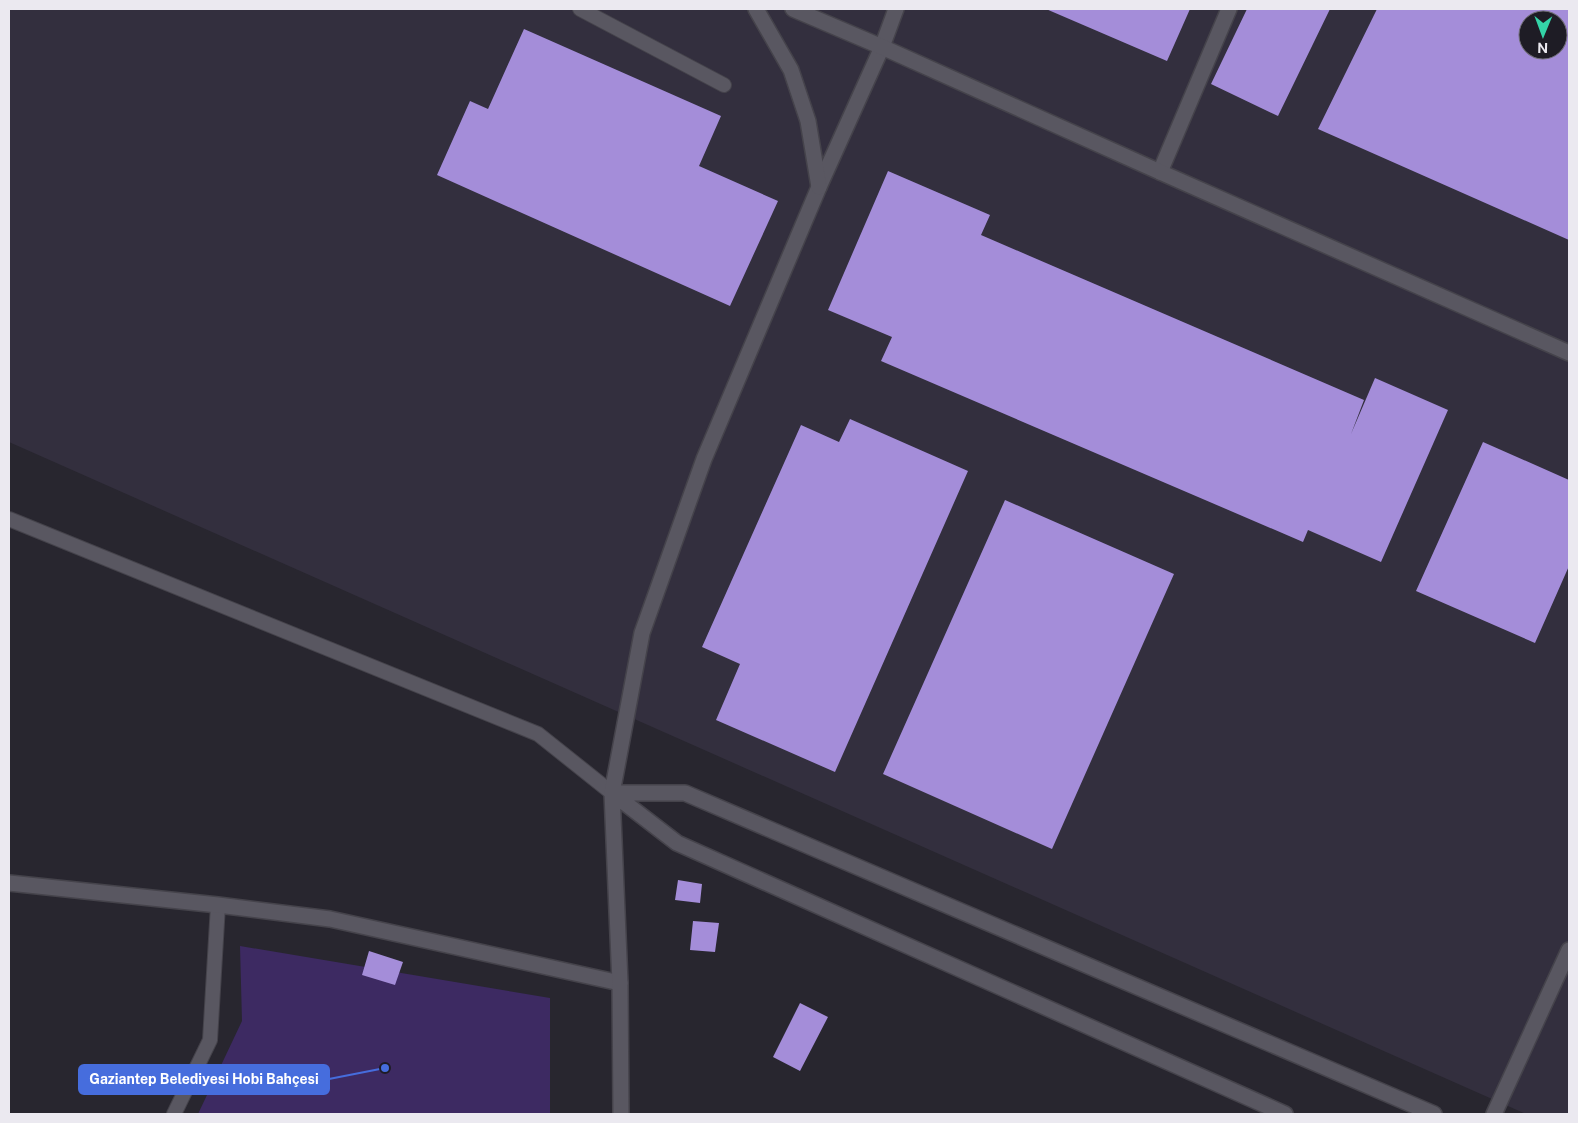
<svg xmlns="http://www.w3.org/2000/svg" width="1578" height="1123" font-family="'Public Sans',sans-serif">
	<rect width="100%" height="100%" fill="#28262f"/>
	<!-- built -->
	<path fill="#332f3e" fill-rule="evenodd" d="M 9,9 L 1569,9 L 1569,1114 L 1526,1114 L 9,442 ZM 1528,20 L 1558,20 L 1558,50 L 1528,50 Z"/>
	<!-- green -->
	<path fill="#3d2a62" d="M 240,946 L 550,998 L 550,1114 L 198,1114 L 242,1021 Z"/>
	<!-- building -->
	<path fill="#a48dd9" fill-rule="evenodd" d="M 1046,9 L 1190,9 L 1167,61 Z
		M 1247,9 L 1330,9 L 1278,116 L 1211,84 Z
		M 1377,9 L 1569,9 L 1569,240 L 1318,129 ZM 1528,20 L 1558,20 L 1558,50 L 1528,50 Z
		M 524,29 L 721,116 L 699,166 L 778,201 L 730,306 L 437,175 L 470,101 L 488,109 Z
		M 888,171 L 990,215 L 981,235 L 1364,400 L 1351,434 L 1375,378 L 1448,410 L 1381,562 L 1308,530 L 1303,542 L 881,361 L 892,337 L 828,310 Z
		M 850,419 L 968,471 L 835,772 L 716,720 L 740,664 L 702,647 L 801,425 L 839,442 Z
		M 1483,442 L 1569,480 L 1569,566 L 1535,643 L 1416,591 Z
		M 1005,500 L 1174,574 L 1052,849 L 883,774 Z
		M 678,880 L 702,884 L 700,903 L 675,900 Z
		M 693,921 L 719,923 L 715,952 L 690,950 Z
		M 369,951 L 403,962 L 395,985 L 362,975 Z
		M 800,1003 L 828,1017 L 800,1071 L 773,1057 Z"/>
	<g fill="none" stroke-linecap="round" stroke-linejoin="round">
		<defs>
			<path id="service" d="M 580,9 L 724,85
				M 9,519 L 538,734 L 612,793
				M 174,1114 L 210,1040 L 218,905"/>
			<path id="minor" d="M 1160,172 L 1229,9
				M 9,883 L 218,905 L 330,919 L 620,983
				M 1494,1114 L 1569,950"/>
			<path id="tertiary" d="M 612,793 L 685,793 L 1434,1114
				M 612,793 L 677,843 L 1285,1114
				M 621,1114 L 620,983 L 612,793 L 642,633 L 704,459 L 819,187 L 882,47 L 896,9"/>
			<path id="secondary" d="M 756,9 L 791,70 L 808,121 L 819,187
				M 793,9 L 882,47 L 1160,172 L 1569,353"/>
		</defs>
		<!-- service casing -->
		<use href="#service" stroke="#45434b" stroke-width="16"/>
		<!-- minor casing -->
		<use href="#minor" stroke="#45434b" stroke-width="18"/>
		<!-- tertiary casing -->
		<use href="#tertiary" stroke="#45434b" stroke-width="18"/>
		<!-- secondary casing -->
		<use href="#secondary" stroke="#45434b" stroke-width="18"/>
		<!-- service -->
		<use href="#service" stroke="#595761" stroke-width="14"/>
		<!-- minor -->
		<use href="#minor" stroke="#595761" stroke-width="15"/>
		<!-- tertiary -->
		<use href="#tertiary" stroke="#595761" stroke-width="15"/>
		<!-- secondary -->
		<use href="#secondary" stroke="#595761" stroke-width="15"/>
	</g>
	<!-- callouts -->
	<path fill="none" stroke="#466ddd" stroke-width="2" d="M385 1068L329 1079"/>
	<circle fill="#466ddd" stroke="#1e1c25" stroke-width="2" cx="385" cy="1068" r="5"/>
	<rect fill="#466ddd" stroke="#466ddd" stroke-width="2" x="79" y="1065" width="250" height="29" rx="5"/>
	<g font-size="14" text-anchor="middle" font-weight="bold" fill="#fff">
		<text x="204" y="1084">Gaziantep Belediyesi Hobi Bahçesi</text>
	</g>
	<!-- border -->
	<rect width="1578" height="1123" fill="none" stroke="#ebe9f0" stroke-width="20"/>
	<!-- north arrow -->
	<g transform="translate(1543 35) rotate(181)"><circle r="24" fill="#1e1c25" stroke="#706e76"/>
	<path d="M0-4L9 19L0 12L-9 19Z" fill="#34d4a8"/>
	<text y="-8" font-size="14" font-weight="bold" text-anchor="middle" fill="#ebe9f0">N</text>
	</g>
</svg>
